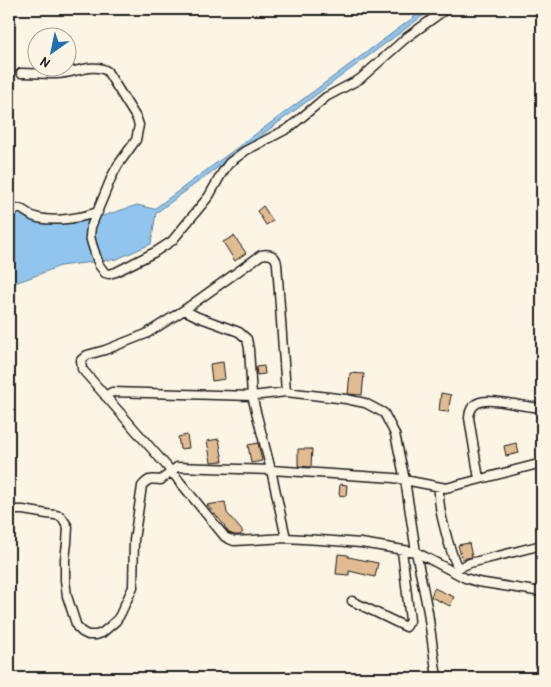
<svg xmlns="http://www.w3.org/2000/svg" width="551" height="687" font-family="'Patrick Hand',sans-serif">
	<rect width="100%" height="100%" fill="#fcf5e5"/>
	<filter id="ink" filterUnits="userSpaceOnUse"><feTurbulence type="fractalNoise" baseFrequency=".02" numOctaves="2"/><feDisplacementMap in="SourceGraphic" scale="10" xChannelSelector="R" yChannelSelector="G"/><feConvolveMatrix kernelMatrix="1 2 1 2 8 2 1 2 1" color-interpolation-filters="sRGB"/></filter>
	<g filter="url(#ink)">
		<!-- water -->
		<path fill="#91c5ee" stroke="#62819a" d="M 425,9 L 432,9 L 156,213 L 151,244 L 117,259 L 60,266 L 32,277 L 9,285 L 9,214 L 19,211 L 50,222 L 69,223 L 103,216 L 137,205 L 154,209 Z"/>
		<!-- building -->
		<path fill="#e1bb92" stroke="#1c1c1c" d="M 263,206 L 273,221 L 266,225 L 257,211 Z
			M 234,236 L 246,253 L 235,261 L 223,242 Z
			M 223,362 L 225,379 L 212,381 L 210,364 Z
			M 264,366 L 265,374 L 257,375 L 256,367 Z
			M 350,373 L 364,374 L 362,395 L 348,394 Z
			M 441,393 L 451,395 L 448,412 L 439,411 Z
			M 187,435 L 189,448 L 180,449 L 178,437 Z
			M 219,439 L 223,461 L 211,462 L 207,441 Z
			M 258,443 L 262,461 L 251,463 L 248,445 Z
			M 516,443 L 519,453 L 506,456 L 504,446 Z
			M 298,449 L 312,449 L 311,467 L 298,466 Z
			M 340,484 L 347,485 L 346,496 L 339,495 Z
			M 225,502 L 227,513 L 243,532 L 240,535 L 235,535 L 229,533 L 224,526 L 225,526 L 207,505 Z
			M 469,543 L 472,557 L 462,559 L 458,545 Z
			M 338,554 L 348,555 L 348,557 L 378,563 L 375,577 L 349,571 L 349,575 L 336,574 Z
			M 434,588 L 454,597 L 450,606 L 431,597 Z"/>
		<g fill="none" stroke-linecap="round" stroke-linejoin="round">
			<defs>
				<path id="street" d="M 21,73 C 33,73 45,74 57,74 C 72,74 94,62 107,71 L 137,119 L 139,125 L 136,140 L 118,165 L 112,176 L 91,227 L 90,236 L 92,244 L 99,265 L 105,273 L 109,274 L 116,272 L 155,252 L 172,241 L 209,196 L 222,173 L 229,163 L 245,151 L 289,128 L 326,97 L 360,79 L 406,38 L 446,9
					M 9,210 C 26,205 24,215 38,218 C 57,222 81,218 98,212
					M 184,310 L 261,255 C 269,253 276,255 277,264 L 286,392
					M 105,396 L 112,392 L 252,396 L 286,392 L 346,399 L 365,403 L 384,413 L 395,434 L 405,480 L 416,552 L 428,612 L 437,678
					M 479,479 L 469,418 C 470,393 499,402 514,404 C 524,406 533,407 542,408
					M 439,487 C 438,506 443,523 448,541 C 451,550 453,559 458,568
					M 9,510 L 23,510 L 47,514 L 55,515 L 60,516 L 63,519 L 68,527 L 67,543 L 65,559 L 65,580 L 67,596 L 77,627 L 82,632 L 88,635 L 96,635 L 102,633 L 116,621 L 120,615 L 133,587 L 134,540 L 142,486 C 149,478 151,479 161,480 L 177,467 L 271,470 L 394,478 L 446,488 L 542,463
					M 286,538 L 271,470 L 252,396 L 249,349 L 247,339 L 239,332 L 198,317 L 184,310 L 146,334 L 105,350 L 87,355 L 81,360 L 82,369 L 171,471 L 225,537 L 229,539 L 234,541 L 286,538 L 320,540 L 361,543 L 416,552 L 465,578 L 478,582 L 542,592
					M 453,571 L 458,568 L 470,563 L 542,545
					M 352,601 L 406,627 L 410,621 L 402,550"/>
			</defs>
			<!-- street casing -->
			<use href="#street" stroke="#1c1c1c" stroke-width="11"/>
			<!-- street -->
			<use href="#street" stroke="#fcf5e5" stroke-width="8"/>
		</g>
	</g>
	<!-- margin -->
	<rect width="551" height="687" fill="none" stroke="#fcf5e5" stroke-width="30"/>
	<rect x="15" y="15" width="521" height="657" fill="none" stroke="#1c1c1c" stroke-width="2" filter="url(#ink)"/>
	<!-- north arrow -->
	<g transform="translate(52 52) rotate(213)"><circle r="24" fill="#fcf5e5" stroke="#a29e95"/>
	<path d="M0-4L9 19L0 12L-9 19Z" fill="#1f6fb2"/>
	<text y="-8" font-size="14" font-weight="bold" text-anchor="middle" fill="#1c1c1c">N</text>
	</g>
</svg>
